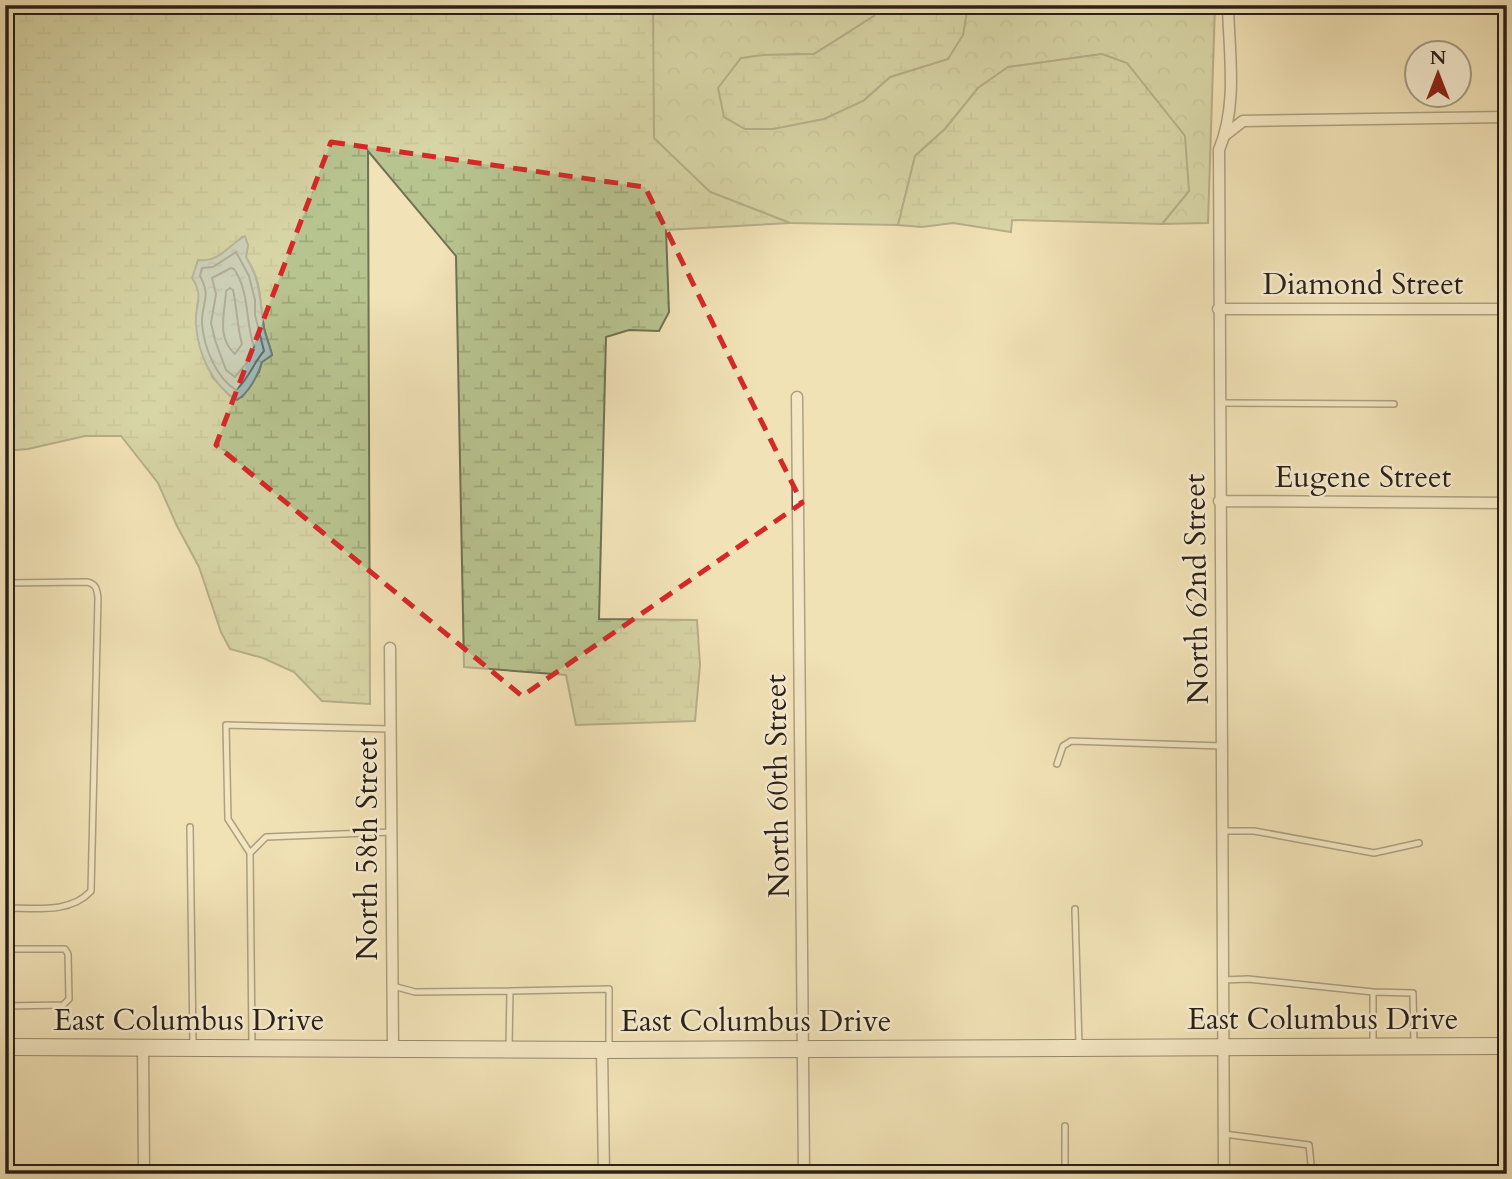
<svg xmlns="http://www.w3.org/2000/svg" width="1512" height="1179" font-family="Cardo,serif">
	<defs>
		<pattern id="forest-crowns" width="20" height="18" patternUnits="userSpaceOnUse" patternTransform="scale(1.75)"><rect width="20" height="18" fill="#b8c490"/><path d="M2 6a3 3 0 1 1 6 0M12 15a3 3 0 1 1 6 0" fill="none" stroke="#9ea87b"/></pattern>
		<pattern id="wetland-marsh" width="20" height="14" patternUnits="userSpaceOnUse" patternTransform="scale(1.75)"><rect width="20" height="14" fill="#b8c490"/><path d="M1 5h8M5 5V1M11 12h8M15 12V8" fill="none" stroke="#9ea87b"/></pattern>
		<pattern id="water-ripples" width="26" height="14" patternUnits="userSpaceOnUse" patternTransform="scale(1.75)"><rect width="26" height="14" fill="#9fbbb9"/><path d="M2 4q2-2 4 0t4 0M15 11q2-2 4 0t4 0" fill="none" stroke="#89a09e"/></pattern>
	</defs>
	<rect width="100%" height="100%" fill="#f1e2b7"/>
	<filter id="stains"><feTurbulence type="fractalNoise" baseFrequency=".00286" numOctaves="4"/><feColorMatrix values="0 0 0 0 .2 0 0 0 0 .09 0 0 0 0 .02 0 0 0 .5 -.17"/></filter>
	<radialGradient id="worn" r=".72"><stop offset=".6" stop-color="#630" stop-opacity="0"/><stop offset="1" stop-color="#630" stop-opacity=".3"/></radialGradient>
	<!-- forest -->
	<path fill="url(#forest-crowns)" stroke="#707254" stroke-width="2" d="M 653,5 L 881,5 L 874,16 L 814,54 L 763,55 L 863,101 L 890,77 L 948,59 L 968,6 L 966,5 L 1215,5 L 1208,223 L 1162,224 L 1189,191 L 1102,54 L 1009,67 L 978,88 L 945,129 L 915,156 L 898,225 L 790,223 L 710,192 L 653,138 Z"/>
	<!-- wetland -->
	<path fill="url(#wetland-marsh)" stroke="#707254" stroke-width="2" fill-rule="evenodd" d="M 5,5 L 653,5 L 654,138 L 710,192 L 790,223 L 666,230 L 669,312 L 659,331 L 629,330 L 606,337 L 599,619 L 697,620 L 700,665 L 695,721 L 576,725 L 566,675 L 464,667 L 456,256 L 368,151 L 370,704 L 322,701 L 294,672 L 263,658 L 230,649 L 221,632 L 199,567 L 177,526 L 158,483 L 121,436 L 85,436 L 28,449 L 5,451 ZM 242,237 L 248,245 L 246,257 C 263,284 259,299 264,328 C 266,337 270,346 272,355 L 262,362 L 259,372 L 242,397 L 230,396 L 212,377 L 197,307 L 200,294 L 197,286 L 198,261 C 217,262 229,250 242,237 Z
		M 881,5 L 968,6 L 963,35 L 948,59 L 890,77 L 863,101 L 824,119 L 773,129 L 745,129 L 724,117 L 718,88 L 741,58 L 763,55 L 814,54 L 874,16 Z
		M 1102,54 L 1127,63 L 1185,136 L 1189,191 L 1162,224 L 1012,220 L 1011,232 L 953,223 L 922,227 L 898,225 L 915,156 L 945,129 L 978,88 L 1008,67 Z"/>
	<!-- water -->
	<path fill="url(#water-ripples)" stroke="#707d79" stroke-width="2" d="M 245,236 L 248,245 L 246,257 C 262,284 259,299 264,328 C 266,337 270,346 272,355 L 262,362 C 258,375 249,393 237,400 C 212,385 198,354 196,325 C 194,305 205,297 192,278 L 198,260 C 221,262 227,246 245,236 Z"/>
	<g fill="none" stroke-linecap="round" stroke-linejoin="round">
		<!-- shore -->
		<path stroke="#646e68" stroke-width="2" d="M 236,252 L 249,276 L 255,300 L 255,315 L 264,351 C 254,362 248,380 236,390 C 216,378 204,347 202,324 C 201,302 212,298 200,276 L 202,268 L 213,267 Z
			M 231,268 L 234,269 C 250,292 245,321 254,347 L 245,365 L 235,377 L 226,370 L 215,340 L 211,323 L 216,294 L 212,278 Z
			M 230,288 L 233,290 C 237,308 237,326 242,344 L 235,354 C 216,337 225,313 226,291 Z"/>
		<defs>
			<path id="service" d="M 1219,403 L 1394,404
				M 5,583 L 87,582 C 96,584 97,589 98,598 L 91,891 C 70,914 34,908 5,908
				M 1057,764 L 1063,746 L 1071,741 L 1221,746
				M 190,827 L 193,1044
				M 1222,831 L 1254,831 L 1374,853 L 1419,843
				M 250,853 L 228,819 L 226,725 L 391,729
				M 1075,909 L 1079,1045
				M 5,949 L 65,949 L 68,954 L 69,999 L 63,1005 L 5,1006
				M 1224,980 L 1248,979 L 1373,992
				M 393,986 L 415,992 L 510,991
				M 252,1044 L 250,853 L 266,837 L 392,832
				M 1373,1045 L 1373,992 L 1413,993 L 1414,1044
				M 509,1046 L 510,991 L 609,989 L 609,1047
				M 1065,1126 L 1065,1174
				M 1224,1134 L 1309,1145 L 1312,1174"/>
			<path id="minor" d="M 1225,135 L 1243,121 L 1507,117
				M 1218,309 L 1507,309
				M 797,397 L 804,1174
				M 1219,501 L 1507,503
				M 390,648 L 393,1049
				M 143,1047 L 144,1174
				M 602,1050 L 604,1174
				M 1224,1174 L 1219,150 C 1238,104 1229,54 1228,5"/>
			<path id="tertiary" d="M 1498,1174 L 1507,1171"/>
			<path id="secondary" d="M 5,1047 L 609,1050 L 1507,1046"/>
		</defs>
		<!-- service casing -->
		<use href="#service" stroke="#5b5040" stroke-width="8"/>
		<!-- minor casing -->
		<use href="#minor" stroke="#5b5040" stroke-width="13"/>
		<!-- tertiary casing -->
		<use href="#tertiary" stroke="#5b5040" stroke-width="17"/>
		<!-- secondary casing -->
		<use href="#secondary" stroke="#292018" stroke-width="18"/>
		<!-- service -->
		<use href="#service" stroke="#f6ecd0" stroke-width="5"/>
		<!-- minor -->
		<use href="#minor" stroke="#f6ecd0" stroke-width="10"/>
		<!-- tertiary -->
		<use href="#tertiary" stroke="#f6ecd0" stroke-width="14"/>
		<!-- secondary -->
		<use href="#secondary" stroke="#f6ecd0" stroke-width="16"/>
	</g>
	<!-- marked area -->
	<path d="M0 0H1512V1179H0ZM 331,142 L 645,187 L 802,503 L 522,696 L 216,445 Z" fill="#f1e2b7" fill-opacity=".55" fill-rule="evenodd"/>
	<path fill="none" stroke="#d62828" stroke-width="5" stroke-dasharray="14 9" stroke-linejoin="round" d="M 331,142 L 645,187 L 802,503 L 522,696 L 216,445 Z"/>
	<g text-anchor="middle" stroke-width="5" stroke-linejoin="round" paint-order="stroke">
		<!-- street labels -->
		<g font-size="30" fill="#292018" stroke="#f6ecd0">
			<text x="1363" y="294">Diamond Street</text>
			<text x="1363" y="487">Eugene Street</text>
			<text transform="translate(1196 589) rotate(-91)" y="10">North 62nd Street</text>
			<text transform="translate(777 786) rotate(-91)" y="10">North 60th Street</text>
			<text transform="translate(367 849) rotate(-90)" y="10">North 58th Street</text>
			<text x="1323" y="1029">East Columbus Drive</text>
			<text x="189" y="1030">East Columbus Drive</text>
			<text x="756" y="1031">East Columbus Drive</text>
		</g>
	</g>
	<!-- margin -->
	<rect width="1512" height="1179" fill="none" stroke="#f1e2b7" stroke-width="28"/>
	<rect x="7" y="7" width="1498" height="1165" fill="none" stroke="#292018" stroke-width="3.5"/>
	<rect x="14" y="14" width="1484" height="1151" fill="none" stroke="#292018" stroke-width="2"/>
	<!-- north arrow -->
	<g transform="translate(1438 74)"><circle r="33" fill="#f6ecd0" stroke="#a49a86" stroke-width="2"/>
	<path d="M0-5L12 26L0 18L-12 26Z" fill="#8f2418"/>
	<text y="-10" font-size="19" font-weight="bold" text-anchor="middle" fill="#292018">N</text>
	</g>
	<rect width="100%" height="100%" filter="url(#stains)"/>
	<rect width="100%" height="100%" fill="url(#worn)"/>
</svg>
